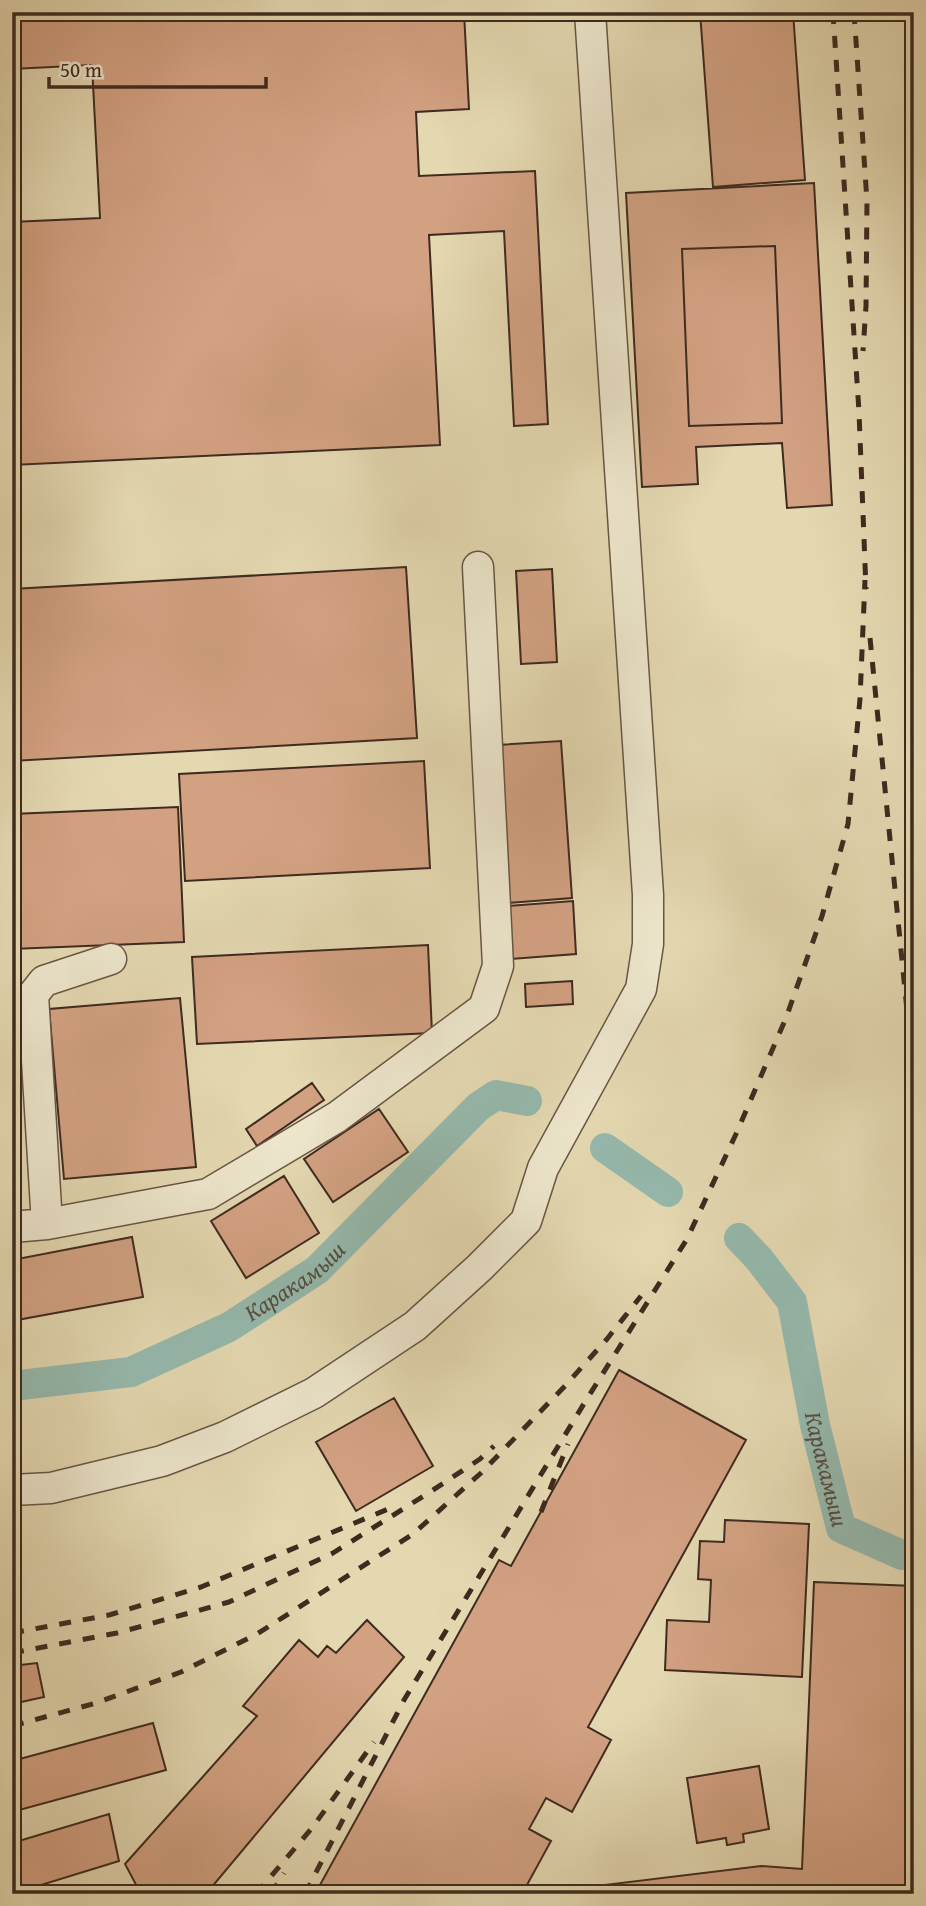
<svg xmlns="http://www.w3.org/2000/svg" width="926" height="1906" font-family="'Gentium Book Plus',serif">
	<rect width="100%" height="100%" fill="#e4d8b1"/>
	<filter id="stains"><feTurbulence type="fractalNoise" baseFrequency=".00286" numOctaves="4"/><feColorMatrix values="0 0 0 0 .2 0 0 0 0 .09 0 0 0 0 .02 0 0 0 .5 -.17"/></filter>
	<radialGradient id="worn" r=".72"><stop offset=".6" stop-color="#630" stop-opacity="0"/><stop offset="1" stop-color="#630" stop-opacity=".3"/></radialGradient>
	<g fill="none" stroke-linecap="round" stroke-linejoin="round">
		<!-- canal -->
		<g stroke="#95b9ad" stroke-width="30">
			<path d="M 605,1148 L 668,1192"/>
			<path id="s1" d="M 739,1238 L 759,1259 L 792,1302 L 815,1425 L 841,1528 L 902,1555"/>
			<path id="s2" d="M 12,1386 L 131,1372 L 229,1327 L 317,1270 L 478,1107 L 496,1095 L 527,1101"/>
		</g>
	</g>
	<!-- building -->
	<path fill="#d2a182" stroke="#3f2a1f" stroke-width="2" d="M 12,12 L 464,12 L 469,109 L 416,112 L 419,176 L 535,171 L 548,424 L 514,426 L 504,231 L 429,235 L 440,445 L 12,465 L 12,222 L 100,218 L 92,65 L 12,69 Z
		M 700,12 L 793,12 L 805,180 L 713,187 Z
		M 814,183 L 832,505 L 787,508 L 782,443 L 696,447 L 698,484 L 642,487 L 626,193 Z
		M 775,246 L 782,423 L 689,426 L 682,249 Z
		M 406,567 L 417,738 L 12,761 L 12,589 Z
		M 552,569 L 557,662 L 521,664 L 516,571 Z
		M 561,741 L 572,898 L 508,903 L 496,745 Z
		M 424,761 L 430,868 L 185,881 L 179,774 Z
		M 178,807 L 184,942 L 12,949 L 12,814 Z
		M 573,901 L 576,954 L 511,959 L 507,906 Z
		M 428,945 L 432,1033 L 197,1044 L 192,957 Z
		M 572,981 L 573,1004 L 526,1007 L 525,984 Z
		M 180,998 L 196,1167 L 64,1179 L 49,1009 Z
		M 312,1083 L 324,1100 L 257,1146 L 246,1129 Z
		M 379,1109 L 408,1152 L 333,1202 L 304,1159 Z
		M 12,1128 L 15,1181 L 12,1182 Z
		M 284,1176 L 319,1233 L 246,1278 L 211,1221 Z
		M 132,1237 L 143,1297 L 17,1320 L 12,1294 L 12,1260 Z
		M 619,1370 L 746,1440 L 588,1727 L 611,1740 L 572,1812 L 546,1798 L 529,1829 L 551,1841 L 522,1894 L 315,1894 L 499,1560 L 511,1566 Z
		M 394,1398 L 433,1466 L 356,1511 L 316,1442 Z
		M 725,1520 L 809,1524 L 802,1677 L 665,1670 L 667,1620 L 709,1622 L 711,1580 L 698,1579 L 700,1541 L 724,1542 Z
		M 814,1582 L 914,1586 L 914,1894 L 606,1894 L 604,1885 L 761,1866 L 802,1869 Z
		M 367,1620 L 404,1657 L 206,1894 L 141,1894 L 125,1864 L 257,1716 L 243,1706 L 299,1640 L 318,1657 L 327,1646 L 336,1653 Z
		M 37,1663 L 44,1697 L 12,1704 L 12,1666 Z
		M 153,1723 L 166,1770 L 12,1812 L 12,1761 Z
		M 759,1766 L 769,1829 L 743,1834 L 744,1842 L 727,1845 L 726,1838 L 697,1843 L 687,1778 Z
		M 109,1814 L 119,1861 L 12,1894 L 12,1843 Z"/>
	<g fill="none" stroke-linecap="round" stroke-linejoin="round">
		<defs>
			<path id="minor" d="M 47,1224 L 33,995 L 44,981 L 111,959
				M 12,1227 L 47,1224 L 208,1194 L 337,1117 L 484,1008 L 498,966 L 478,567
				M 12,1490 L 51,1488 L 162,1461 L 225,1437 L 314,1393 L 415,1326 L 479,1268 L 526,1221 L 543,1168 L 641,989 L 648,944 L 648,895 L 590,12"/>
		</defs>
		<!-- minor casing -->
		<use href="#minor" stroke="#685644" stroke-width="33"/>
		<!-- minor -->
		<use href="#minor" stroke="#ede6cc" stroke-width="30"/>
		<!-- rail -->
		<path stroke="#3f2a1f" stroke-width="5" stroke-dasharray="12 12" stroke-linecap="butt" d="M 833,12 L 859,412 L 866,589
			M 854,12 L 867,201 L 866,306 L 863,351
			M 870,638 L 914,1081
			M 541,1512 L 568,1444
			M 12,1633 L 109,1615 L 201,1587 L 393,1507
			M 12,1653 L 117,1633 L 229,1602 L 333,1553 L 430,1492 L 480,1459 L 494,1446
			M 12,1726 L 96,1703 L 181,1672 L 257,1634 L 413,1534 L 481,1473 L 564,1387 L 607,1339 L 641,1296
			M 256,1894 L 312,1828 L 374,1742
			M 271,1894 L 284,1873
			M 305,1894 L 404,1700 L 585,1402 L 687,1239 L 736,1134 L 786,1018 L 822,916 L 848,824 L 860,699 L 865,580"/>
	</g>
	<g text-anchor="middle" stroke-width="5" stroke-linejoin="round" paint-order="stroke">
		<!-- water labels -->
		<g font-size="24" font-style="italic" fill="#544e42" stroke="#ede6cc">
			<text dy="8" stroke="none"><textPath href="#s2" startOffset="308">Каракамыш</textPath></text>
			<text dy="8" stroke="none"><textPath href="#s1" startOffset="254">Каракамыш</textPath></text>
		</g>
	</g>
	<!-- margin -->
	<rect width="926" height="1906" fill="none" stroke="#e4d8b1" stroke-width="42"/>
	<rect x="14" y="14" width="898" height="1878" fill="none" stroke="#3f2a1f" stroke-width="3.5"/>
	<rect x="21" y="21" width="884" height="1864" fill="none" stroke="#3f2a1f" stroke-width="2"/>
	<!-- scale -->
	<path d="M49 77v10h217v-10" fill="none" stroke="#3f2a1f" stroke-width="3.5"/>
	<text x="60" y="77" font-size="21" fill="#3f2a1f" stroke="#ede6cc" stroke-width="5" paint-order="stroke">50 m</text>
	<rect width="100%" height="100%" filter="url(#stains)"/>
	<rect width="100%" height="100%" fill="url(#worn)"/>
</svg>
